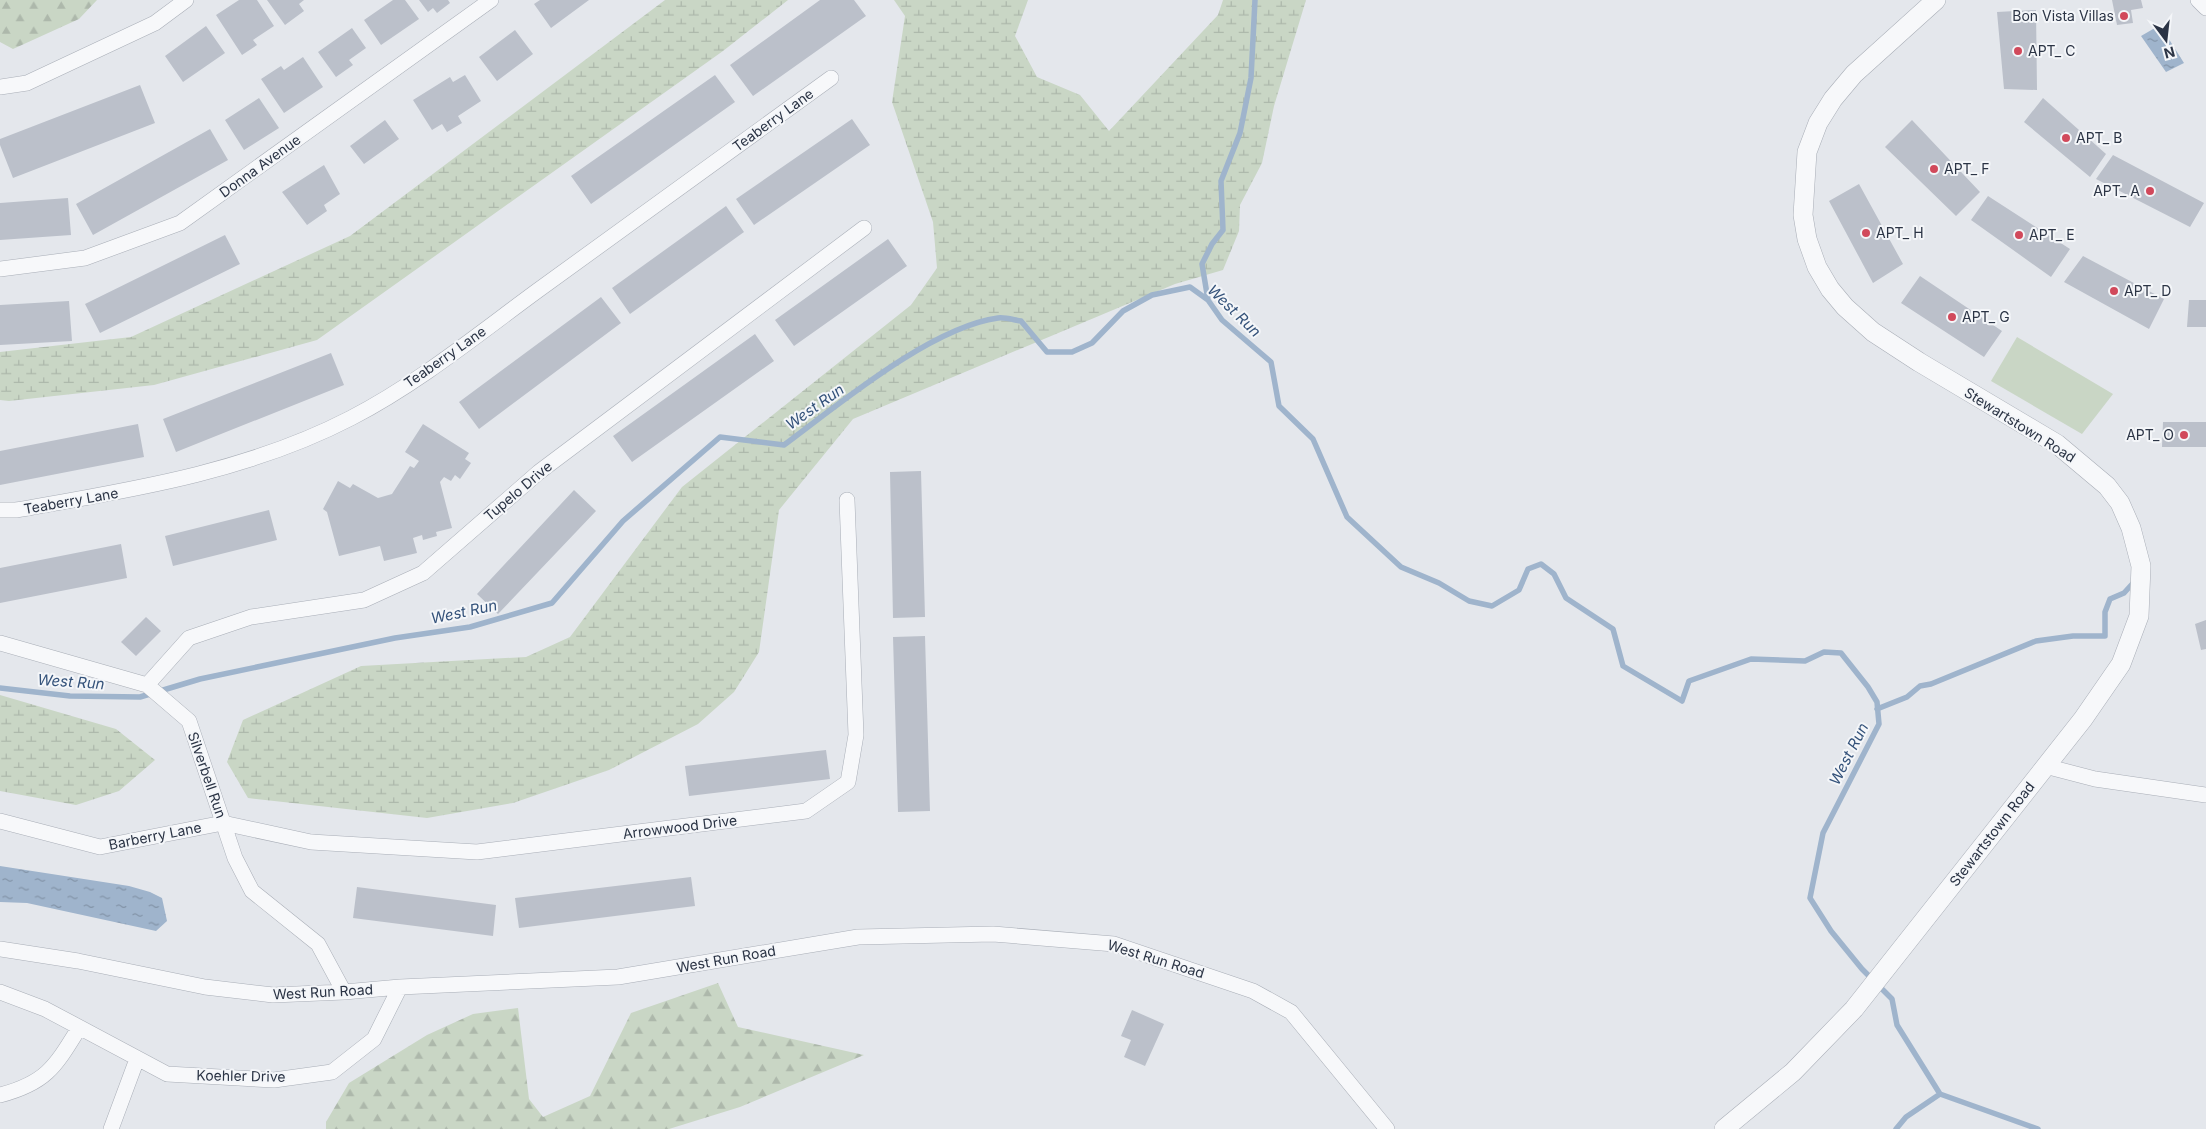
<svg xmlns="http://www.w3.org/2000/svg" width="2206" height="1129" font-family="Inter,sans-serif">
	<defs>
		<pattern id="forest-firs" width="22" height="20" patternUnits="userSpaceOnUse" patternTransform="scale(1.25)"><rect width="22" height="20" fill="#c9d6c5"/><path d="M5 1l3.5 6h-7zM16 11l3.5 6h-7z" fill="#adb8ab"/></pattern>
		<pattern id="wetland-marsh" width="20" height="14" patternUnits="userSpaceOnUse" patternTransform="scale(1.25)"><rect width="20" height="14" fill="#c9d6c5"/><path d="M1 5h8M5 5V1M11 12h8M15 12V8" fill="none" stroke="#adb8ab"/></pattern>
		<pattern id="water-ripples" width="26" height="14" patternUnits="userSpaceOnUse" patternTransform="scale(1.25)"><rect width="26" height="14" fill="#9fb4cc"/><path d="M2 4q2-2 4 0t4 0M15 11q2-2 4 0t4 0" fill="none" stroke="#8293a7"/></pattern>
	</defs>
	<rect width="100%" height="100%" fill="#e4e7ec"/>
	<!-- forest -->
	<path fill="url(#forest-firs)" d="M 0,0 L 97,0 L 79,19 L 13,49 L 0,42 Z
		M 718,983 L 738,1027 L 864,1055 L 740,1107 L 669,1129 L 326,1129 L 326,1122 L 349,1083 L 427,1035 L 473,1014 L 518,1008 L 529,1099 L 543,1117 L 590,1096 L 631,1013 Z"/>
	<!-- wetland -->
	<path fill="url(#wetland-marsh)" d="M 665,0 L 788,0 L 723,51 L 317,340 L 154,385 L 9,401 L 0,400 L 0,352 L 131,337 L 350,236 Z
		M 894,0 L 1028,0 L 1015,36 L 1037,77 L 1080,95 L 1109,131 L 1218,15 L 1223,0 L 1306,0 L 1274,106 L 1262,163 L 1240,205 L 1239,231 L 1223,270 L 1175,284 L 853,419 L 779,510 L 759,652 L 734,692 L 698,724 L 609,770 L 513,803 L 427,818 L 248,798 L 227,762 L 243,720 L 361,666 L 526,657 L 570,637 L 682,487 L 911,305 L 937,268 L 933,222 L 892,102 L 905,16 Z
		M 0,695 L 116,729 L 155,760 L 119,791 L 76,805 L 0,791 Z"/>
	<!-- pitch -->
	<path fill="#c9d6c5" d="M 2017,337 L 2113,394 L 2082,434 L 1991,381 Z"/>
	<!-- water -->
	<path fill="url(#water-ripples)" d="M 2160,25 L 2184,63 L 2166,72 L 2141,36 Z
		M 0,866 L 129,886 L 150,892 L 162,898 L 167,921 L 156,931 L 27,903 L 0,902 Z"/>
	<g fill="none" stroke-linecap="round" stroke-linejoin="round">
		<!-- stream -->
		<path stroke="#9fb4cc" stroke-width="5.5" d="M 1208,300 L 1202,264 L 1212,244 L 1223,230 L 1221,181 L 1240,133 L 1251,78 L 1255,0
			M 0,688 L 70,696 L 140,697 L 200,679 L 395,638 L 470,627 L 552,603 L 623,521 L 720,437 L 784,445 C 838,405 931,327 998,318 C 1005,317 1014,320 1021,321 L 1047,352 L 1072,352 L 1092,343 L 1123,311 L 1152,295 L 1190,287 L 1208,300 L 1222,320 L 1271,362 L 1279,406 L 1313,439 L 1347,517 L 1401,567 L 1439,583 L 1469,601 L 1492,606 L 1519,590 L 1528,569 L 1541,564 L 1554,574 L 1566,598 L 1613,629 L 1623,666 L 1682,701 L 1689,681 L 1751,659 L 1805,661 L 1824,652 L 1841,653 L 1868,687 L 1877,702 L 1879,724 L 1823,833 L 1810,898 L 1831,931 L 1862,969 L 1892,999 L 1897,1025 L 1940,1094 L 2038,1129
			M 1877,709 L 1907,697 L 1920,686 L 1931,684 L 2036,641 L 2073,636 L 2105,636 L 2105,612 L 2110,599 L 2124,593 L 2135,581
			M 1896,1129 L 1906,1117 L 1940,1094"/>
	</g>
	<!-- building -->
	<path fill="#bbc0ca" d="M 239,0 L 257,0 L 274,26 L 253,40 L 257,45 L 242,55 L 216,15 Z
		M 267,0 L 304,0 L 299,4 L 304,11 L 285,25 Z
		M 393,0 L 405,0 L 419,19 L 381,45 L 364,20 Z
		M 419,0 L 448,0 L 450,3 L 437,13 L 433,8 L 428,12 Z
		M 540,0 L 589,0 L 551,28 L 534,4 Z
		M 820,0 L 854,0 L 866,16 L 753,96 L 730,65 Z
		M 2112,0 L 2141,0 L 2143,8 L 2131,10 L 2133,23 L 2117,25 Z
		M 2036,10 L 2037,90 L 2004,89 L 1997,12 Z
		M 206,26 L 225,53 L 183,82 L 165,56 Z
		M 352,28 L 366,48 L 349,60 L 353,65 L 336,77 L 318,52 Z
		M 515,30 L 533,54 L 497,81 L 479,57 Z
		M 303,57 L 323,87 L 284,113 L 261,79 L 281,66 L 284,70 Z
		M 465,75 L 481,101 L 458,116 L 462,123 L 447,132 L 442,124 L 432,130 L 413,100 L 450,77 L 453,82 Z
		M 715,75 L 735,102 L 591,204 L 571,176 Z
		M 140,85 L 155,123 L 13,178 L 0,145 L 0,139 Z
		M 259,98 L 279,128 L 244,150 L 225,120 Z
		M 2043,98 L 2106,154 L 2090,177 L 2024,122 Z
		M 852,119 L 870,145 L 754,225 L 736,199 Z
		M 385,120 L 399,139 L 364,164 L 350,146 Z
		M 1912,120 L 1980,192 L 1956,216 L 1885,147 Z
		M 210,129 L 228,160 L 93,235 L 76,204 Z
		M 2113,155 L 2204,203 L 2190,227 L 2096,179 Z
		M 324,165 L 340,194 L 324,205 L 327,211 L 307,225 L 282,192 Z
		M 1859,184 L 1903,264 L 1873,283 L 1829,201 Z
		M 1988,196 L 2070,249 L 2051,277 L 1971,220 Z
		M 68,198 L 71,235 L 0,240 L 0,203 Z
		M 726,206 L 744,232 L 630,314 L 612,288 Z
		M 225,235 L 240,264 L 100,333 L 85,304 Z
		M 888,239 L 907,266 L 794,346 L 775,320 Z
		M 2083,256 L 2164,299 L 2149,329 L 2064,282 Z
		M 1920,276 L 2002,331 L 1984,357 L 1901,303 Z
		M 601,297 L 621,323 L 479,429 L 459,402 Z
		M 2189,300 L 2206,300 L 2206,327 L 2187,327 Z
		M 69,301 L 72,341 L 0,345 L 0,305 Z
		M 755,334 L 774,361 L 632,462 L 613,436 Z
		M 331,353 L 344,385 L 176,452 L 163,419 Z
		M 2163,422 L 2206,422 L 2206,447 L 2162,447 Z
		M 138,424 L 144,457 L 0,485 L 0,451 Z
		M 423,424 L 469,453 L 465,459 L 471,463 L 460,479 L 455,475 L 451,481 L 444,477 L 440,482 L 452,528 L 436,532 L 437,536 L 423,540 L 422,535 L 413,538 L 417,553 L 384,561 L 380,546 L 339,556 L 327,512 L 323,509 L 338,481 L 350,488 L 353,484 L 378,498 L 392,494 L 410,466 L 414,468 L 419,461 L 405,452 Z
		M 921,471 L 925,617 L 893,618 L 890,472 Z
		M 574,490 L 596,511 L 498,614 L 477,594 Z
		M 269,510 L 277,540 L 173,566 L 165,536 Z
		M 121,544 L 127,578 L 0,603 L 0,568 Z
		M 146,617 L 161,631 L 136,656 L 121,642 Z
		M 2206,620 L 2206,649 L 2201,650 L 2195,624 Z
		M 925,636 L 930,811 L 898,812 L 893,637 Z
		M 826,750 L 830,779 L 689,796 L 685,766 Z
		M 691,877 L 695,906 L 519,928 L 515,898 Z
		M 357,887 L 496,905 L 493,936 L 353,918 Z
		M 1132,1010 L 1164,1024 L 1145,1066 L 1124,1057 L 1131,1040 L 1121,1036 Z"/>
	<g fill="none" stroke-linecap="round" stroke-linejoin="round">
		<defs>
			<path id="minor" d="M 2198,0 L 2206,8
				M 0,87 L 27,83 L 155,23 L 186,0
				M 0,269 L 85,258 L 180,223 L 491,0
				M 0,510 L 16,510 C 130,490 247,472 351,418 C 417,384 477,335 537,291 C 635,220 733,149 831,78
				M 0,643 L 147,685 L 189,721 L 235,858 L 252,891 L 318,944 L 344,992
				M 147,685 L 189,638 L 251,617 L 364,600 L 423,573 L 539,472 L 864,228
				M 2045,766 L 2095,779 L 2206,795
				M 0,821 L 100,847 L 223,823 L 311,842 L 477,852 L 806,811 L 848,782 L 856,735 L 847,500
				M 0,949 L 78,961 L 205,987 L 273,995 L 344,992 L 400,987 L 618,977 L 858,937 L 993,934 L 1114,944 L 1253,991 L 1291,1012 L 1387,1129
				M 0,992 L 45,1009 L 167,1074 L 274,1080 L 332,1072 L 374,1039 L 400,987
				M 0,1095 C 46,1083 55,1067 79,1028
				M 111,1129 L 137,1059"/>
			<path id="tertiary" d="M 1724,1129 L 1793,1072 L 1854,1009 L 2083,719 L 2121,664 L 2139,616 L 2141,566 L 2131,528 L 2120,503 L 2107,486 L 2057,444 L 1919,362 L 1873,332 L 1845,307 L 1830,289 L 1817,267 L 1807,239 L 1803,215 L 1807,152 L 1818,123 L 1833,99 L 1854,74 L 1936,0"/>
		</defs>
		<!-- minor casing -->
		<use href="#minor" stroke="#a9aeb7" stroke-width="16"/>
		<!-- tertiary casing -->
		<use href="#tertiary" stroke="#a9aeb7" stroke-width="20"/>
		<!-- minor -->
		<use href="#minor" stroke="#f7f8fa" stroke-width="15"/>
		<!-- tertiary -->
		<use href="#tertiary" stroke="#f7f8fa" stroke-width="19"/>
	</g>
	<!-- markers -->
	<g fill="#d1495b" stroke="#f4f6f9" stroke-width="2">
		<circle cx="2124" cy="16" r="5"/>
		<circle cx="2018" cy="51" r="5"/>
		<circle cx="2066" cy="138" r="5"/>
		<circle cx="1934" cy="169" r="5"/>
		<circle cx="2150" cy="191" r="5"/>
		<circle cx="1866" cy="233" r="5"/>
		<circle cx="2019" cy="235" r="5"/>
		<circle cx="2114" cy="291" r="5"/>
		<circle cx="1952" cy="317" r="5"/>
		<circle cx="2184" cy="435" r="5"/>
	</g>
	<g text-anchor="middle" stroke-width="4" stroke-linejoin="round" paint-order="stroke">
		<!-- poi labels -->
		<g font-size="14" fill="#2b3445" stroke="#f4f6f9" text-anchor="start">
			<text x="2114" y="21" text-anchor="end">Bon Vista Villas</text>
			<text x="2028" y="56">APT_ C</text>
			<text x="2076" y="143">APT_ B</text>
			<text x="1944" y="174">APT_ F</text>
			<text x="2140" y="196" text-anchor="end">APT_ A</text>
			<text x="1876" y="238">APT_ H</text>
			<text x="2029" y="240">APT_ E</text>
			<text x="2124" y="296">APT_ D</text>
			<text x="1962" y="322">APT_ G</text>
			<text x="2174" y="440" text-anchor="end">APT_ O</text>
		</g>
		<!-- street labels -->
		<g font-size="14" fill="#2b3445" stroke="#f4f6f9">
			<text transform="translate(773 120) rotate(-36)" y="5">Teaberry Lane</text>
			<text transform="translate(260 166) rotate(-36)" y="5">Donna Avenue</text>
			<text transform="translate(445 357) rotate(-35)" y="5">Teaberry Lane</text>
			<text transform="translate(2020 425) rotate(32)" y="5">Stewartstown Road</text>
			<text transform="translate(518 491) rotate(-40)" y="5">Tupelo Drive</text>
			<text transform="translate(71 501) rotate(-10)" y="5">Teaberry Lane</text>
			<text transform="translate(207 775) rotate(71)" y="5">Silverbell Run</text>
			<text transform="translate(680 827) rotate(-7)" y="5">Arrowwood Drive</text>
			<text transform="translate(1992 834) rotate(-52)" y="5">Stewartstown Road</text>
			<text transform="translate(155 836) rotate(-11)" y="5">Barberry Lane</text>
			<text transform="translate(726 959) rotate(-10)" y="5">West Run Road</text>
			<text transform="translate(1156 959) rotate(17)" y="5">West Run Road</text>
			<text transform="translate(323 992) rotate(-3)" y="5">West Run Road</text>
			<text transform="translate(241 1076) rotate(1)" y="5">Koehler Drive</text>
		</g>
		<!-- water labels -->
		<g font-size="15" font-style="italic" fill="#34527a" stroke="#f4f6f9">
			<text transform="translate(1234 311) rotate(44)" y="5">West Run</text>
			<text transform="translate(815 407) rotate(-35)" y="5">West Run</text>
			<text transform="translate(464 612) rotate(-12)" y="5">West Run</text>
			<text transform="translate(71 682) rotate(4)" y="5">West Run</text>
			<text transform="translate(1849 754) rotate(-63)" y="5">West Run</text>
		</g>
	</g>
	<!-- north arrow -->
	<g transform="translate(2166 40) rotate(165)" stroke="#f4f6f9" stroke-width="4" paint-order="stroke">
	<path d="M0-4L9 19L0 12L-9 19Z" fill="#2b3445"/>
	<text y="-8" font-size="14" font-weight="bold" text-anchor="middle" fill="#2b3445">N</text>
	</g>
</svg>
